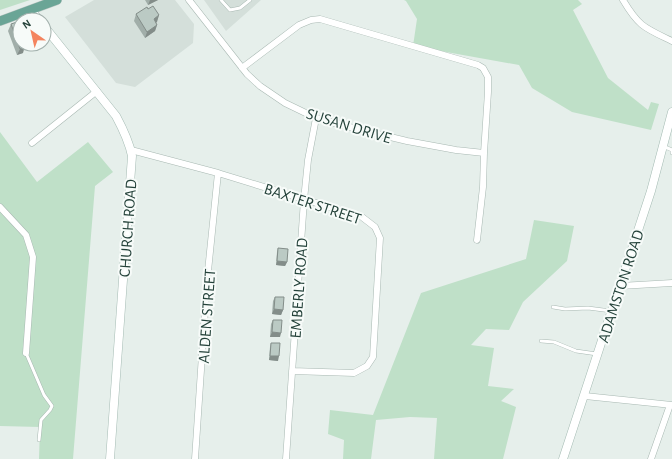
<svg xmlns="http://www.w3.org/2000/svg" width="672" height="459" font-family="'Alegreya Sans',sans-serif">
	<rect width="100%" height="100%" fill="#e6efeb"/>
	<!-- built -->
	<path fill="#d4dfda" d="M 94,0 L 175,0 L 194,24 L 193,43 L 135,87 L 116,83 L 65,17 Z
		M 204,0 L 261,0 L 226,31 Z"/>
	<!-- green -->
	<path fill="#bfe0c8" d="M 0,0 L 30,0 L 0,10 Z
		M 404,0 L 578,0 L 582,4 L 573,10 L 608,78 L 648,110 L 651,102 L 659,104 L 651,130 L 572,112 L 532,88 L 519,65 L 413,46 L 417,19 L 406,1 Z
		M 0,132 L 37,182 L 88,142 L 113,172 L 95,186 L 73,459 L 39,459 L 40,427 L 0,426 Z
		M 534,220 L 574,226 L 567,261 L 523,302 L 509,330 L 486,329 L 471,345 L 494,348 L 488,386 L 514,389 L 501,401 L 516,407 L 503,459 L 434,459 L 437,418 L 410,417 L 376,420 L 371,459 L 343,459 L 344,440 L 328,434 L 330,410 L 373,415 L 421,293 L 526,259 Z"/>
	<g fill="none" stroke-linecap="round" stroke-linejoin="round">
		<defs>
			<path id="lane" d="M 221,0 L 230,10 L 240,8 L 250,0
				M 665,147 L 672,150 L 672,153
				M 553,307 L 565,309 L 588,308 L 611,311
				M 541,341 L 554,342 L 576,351 L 597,354
				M 26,353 L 44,395 L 52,406 L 50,410 L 41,420 L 39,440"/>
			<path id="street" d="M 189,0 L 247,74 L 260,86 L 285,103 L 316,118 L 357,129 L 407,141 L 456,150 L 484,153
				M 623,0 C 639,27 645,28 672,41
				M 242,68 L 299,25 L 311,20 L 320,19 L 478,65 L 483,68 L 488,77 L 488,92 L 484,153 L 483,187 L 477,240
				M 32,143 L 97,91
				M 131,150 L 218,173 L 362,217 L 375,227 L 380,238 L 373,357 L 367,366 L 354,373 L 292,371
				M 0,207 L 26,235 L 33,257 L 26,353
				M 620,286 L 672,283
				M 585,396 L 672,405
				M 195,459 L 207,281 L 218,173
				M 286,459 L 304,200 L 308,160 L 316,118
				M 651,459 L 670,405"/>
			<path id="secondary" d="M 31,10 L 39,20
				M 44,26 L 116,116 C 123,129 129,141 132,156 L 110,459
				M 563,459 L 651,191 L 672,112"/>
			<path id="primary" d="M 0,21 L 57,0"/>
		</defs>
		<!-- lane casing -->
		<use href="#lane" stroke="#a8b8b2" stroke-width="4"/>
		<!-- street casing -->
		<use href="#street" stroke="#a8b8b2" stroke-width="7"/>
		<!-- secondary casing -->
		<use href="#secondary" stroke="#a4bbb3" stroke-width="9"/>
		<!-- primary casing -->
		<use href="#primary" stroke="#c2cac8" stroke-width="10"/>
		<!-- lane -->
		<use href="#lane" stroke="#fff" stroke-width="3"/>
		<!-- street -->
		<use href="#street" stroke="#fff" stroke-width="6"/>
		<!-- secondary -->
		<use href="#secondary" stroke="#fff" stroke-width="8"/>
		<!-- primary -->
		<use href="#primary" stroke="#6aa596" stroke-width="9"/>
	</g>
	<!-- wall -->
	<path fill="#a1aea9" d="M 145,0 L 158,0 L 148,5 Z
		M 148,9 L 159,15 L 156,23 L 157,25 L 155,31 L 145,38 L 134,21 L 136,14 Z
		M 11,24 L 23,53 L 17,55 L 8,31 Z
		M 278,248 L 287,262 L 285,266 L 276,265 L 277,252 Z
		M 275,297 L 283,310 L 281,315 L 272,314 L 273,301 Z
		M 273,320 L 280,337 L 270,337 L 271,324 Z
		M 271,343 L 278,361 L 269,360 L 270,347 Z"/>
	<!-- shaded-wall -->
	<path fill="#838d89" d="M 150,0 L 158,0 L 148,5 Z
		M 159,15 L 157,22 L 151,26 L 154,19 Z
		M 157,25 L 155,31 L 145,38 L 147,32 Z
		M 25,46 L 23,53 L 17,55 L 20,49 Z
		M 277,261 L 287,262 L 285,266 L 276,265 Z
		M 274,309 L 283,310 L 281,315 L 272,314 Z
		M 272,332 L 281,333 L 280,337 L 270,337 Z
		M 270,356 L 279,356 L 278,361 L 269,360 Z"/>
	<!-- building -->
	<path fill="#bbcac4" stroke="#838d89" d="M 153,6 L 159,15 L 154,19 L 157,25 L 147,32 L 136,14 L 147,7 L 148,9 Z
		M 20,21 L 20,44 L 25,44 L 25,46 L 20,49 L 11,24 Z
		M 278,248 L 288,249 L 287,262 L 277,261 Z
		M 275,297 L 284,297 L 283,310 L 274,309 Z
		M 273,320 L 282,320 L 281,333 L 272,332 Z
		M 271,343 L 280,343 L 279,356 L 270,356 Z"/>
	<g text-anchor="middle" stroke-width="4" stroke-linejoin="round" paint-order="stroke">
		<!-- street labels -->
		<g font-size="16" fill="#24423a" stroke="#f7fbf9">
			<text transform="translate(349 125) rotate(17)" y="6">SUSAN DRIVE</text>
			<text transform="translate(313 203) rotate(18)" y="6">BAXTER STREET</text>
			<text transform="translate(127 228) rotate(-86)" y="6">CHURCH ROAD</text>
			<text transform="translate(620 286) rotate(-72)" y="6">ADAMSTON ROAD</text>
			<text transform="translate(298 288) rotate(-86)" y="6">EMBERLY ROAD</text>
			<text transform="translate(206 316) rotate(-86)" y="6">ALDEN STREET</text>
		</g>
	</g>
	<!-- north arrow -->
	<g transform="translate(32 32) rotate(326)"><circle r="19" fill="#f7fbf9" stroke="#a3b1ad"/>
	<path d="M0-3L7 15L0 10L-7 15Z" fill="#f4845f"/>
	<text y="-6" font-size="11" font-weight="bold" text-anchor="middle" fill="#24423a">N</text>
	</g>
</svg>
